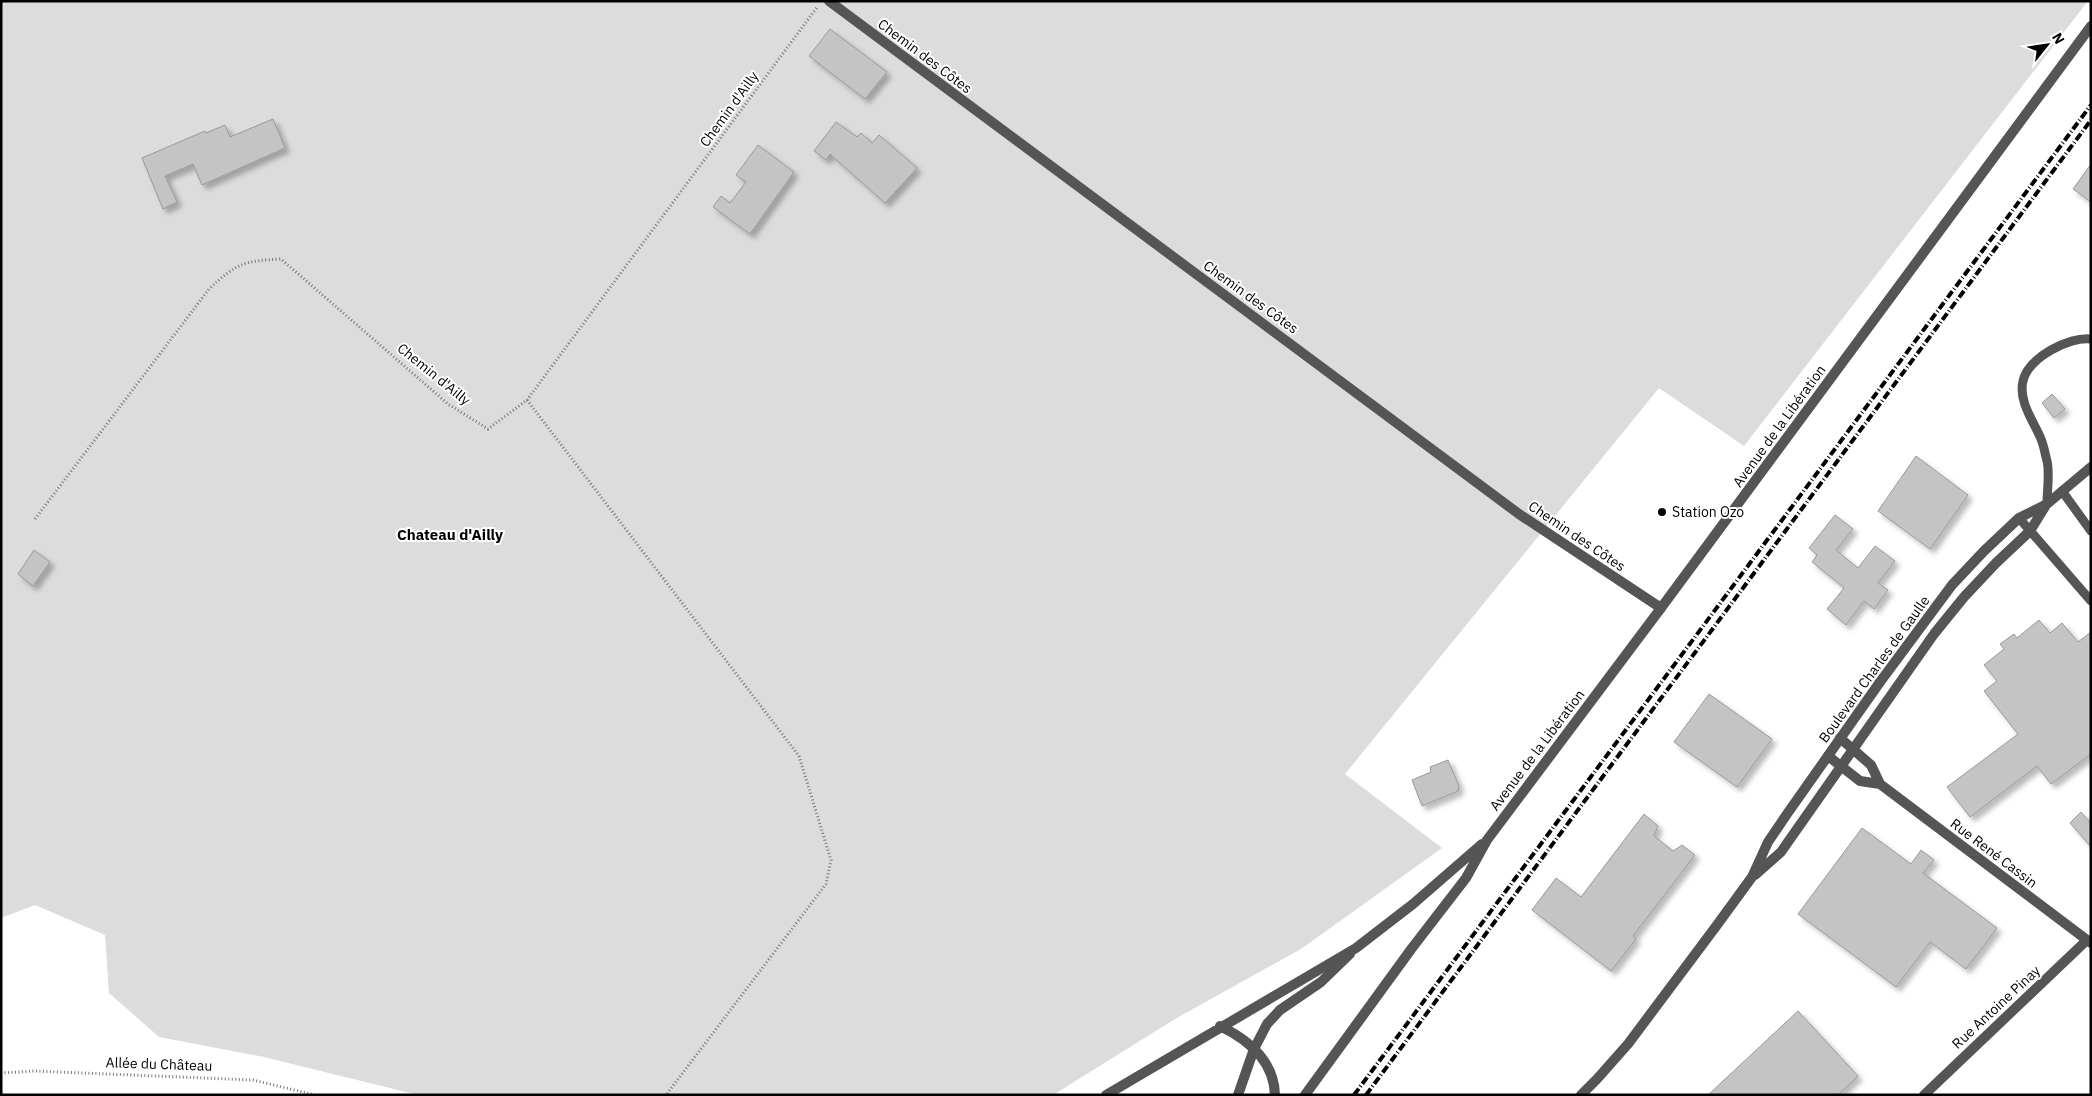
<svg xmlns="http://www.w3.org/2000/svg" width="2092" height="1096" font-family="'IBM Plex Sans',sans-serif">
	<defs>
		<filter id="shadow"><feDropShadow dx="4.5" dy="4.5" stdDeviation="2.5" flood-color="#0004"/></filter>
	</defs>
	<rect width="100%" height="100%" fill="#fff"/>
	<!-- green -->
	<path fill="#dcdcdc" d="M 1,1 L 2088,1 L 1744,446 L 1659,388 L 1345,774 L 1442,848 L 1301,949 L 1175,1019 L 1053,1095 L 418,1095 L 264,1057 L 159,1037 L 109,993 L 105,935 L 35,905 L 1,918 Z"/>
	<!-- building -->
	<path fill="#c4c4c4" stroke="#999" filter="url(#shadow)" d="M 830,29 L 887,72 L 865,99 L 809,56 Z
		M 273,119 L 285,148 L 202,185 L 193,164 L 165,176 L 177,202 L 163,209 L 142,158 L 205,131 L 206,133 L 225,125 L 230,137 Z
		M 836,122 L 857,137 L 861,133 L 872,143 L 879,135 L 917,168 L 885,203 L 830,154 L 826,160 L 814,151 Z
		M 758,145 L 794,172 L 750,234 L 713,207 L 721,196 L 730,203 L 746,182 L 736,175 Z
		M 2091,164 L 2091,202 L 2073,189 Z
		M 2052,394 L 2065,409 L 2054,418 L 2042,403 Z
		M 1916,456 L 1968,495 L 1930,549 L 1878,511 Z
		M 1835,515 L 1853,529 L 1836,550 L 1858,568 L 1875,546 L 1895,561 L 1878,583 L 1888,590 L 1874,609 L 1864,601 L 1846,625 L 1827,609 L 1844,588 L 1812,562 L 1817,555 L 1809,548 Z
		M 34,550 L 50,562 L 33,586 L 18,574 Z
		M 2039,620 L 2050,633 L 2062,623 L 2078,642 L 2091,632 L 2091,754 L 2051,784 L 2037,766 L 1970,817 L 1947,787 L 2018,734 L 1984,691 L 1997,681 L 1984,665 L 2004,649 L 2000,644 L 2014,634 L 2017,638 Z
		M 1709,694 L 1772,739 L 1737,787 L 1674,742 Z
		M 1448,760 L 1459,786 L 1458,791 L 1422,806 L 1412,780 L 1431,772 L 1430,767 Z
		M 2081,812 L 2091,823 L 2091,847 L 2070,823 Z
		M 1644,814 L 1658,826 L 1654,836 L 1673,851 L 1682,845 L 1695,855 L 1633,936 L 1636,939 L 1611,971 L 1532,910 L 1556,878 L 1581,897 Z
		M 1862,828 L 1911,864 L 1921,850 L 1934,860 L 1923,873 L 1997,928 L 1966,969 L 1930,942 L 1896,987 L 1798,914 Z
		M 1798,1011 L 1858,1076 L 1838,1095 L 1708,1095 Z"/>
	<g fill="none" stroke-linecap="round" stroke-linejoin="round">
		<!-- path -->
		<path stroke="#777" stroke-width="3" stroke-dasharray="1 2.5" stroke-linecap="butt" d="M 527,400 L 799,756 L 831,860 L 826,884 L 666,1095
			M 35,519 L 209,289 C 237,263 243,261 281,259 L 448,404 L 488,429 L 527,400 L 818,6
			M 1,1073 L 34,1071 L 253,1080 L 315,1095"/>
		<!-- service -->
		<path stroke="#555" stroke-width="9" d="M 2062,491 L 2091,531
			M 2047,504 C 2047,490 2050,474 2047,461 C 2045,454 2044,446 2041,439 C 2034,422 2018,401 2023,381 C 2028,358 2069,336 2091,339
			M 2019,518 L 2091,601"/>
		<!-- minor -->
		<path stroke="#555" stroke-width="10" d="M 829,1 L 1519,514 L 1661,608
			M 1840,738 L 1871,765 L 1880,784
			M 1828,756 L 1860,781 L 1880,784 L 2091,943
			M 1238,1095 L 1254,1049 L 1267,1024 L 1280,1010 L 1321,982 L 1350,954
			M 1924,1095 L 2087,940"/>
		<!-- tertiary -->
		<path stroke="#555" stroke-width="10" d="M 1755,875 L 1781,852 L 1934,634 L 1964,597 L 1996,563 L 2030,531 L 2046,505
			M 1220,1026 C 1249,1040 1274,1061 1275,1095
			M 1106,1095 L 1356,948 L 1413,904 L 1482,844
			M 1305,1095 L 1412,948 L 1466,878 L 1487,840 L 1661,608 L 2091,26
			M 1581,1095 L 1597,1079 L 1628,1044 L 1717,925 L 1752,877 L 1768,842 L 1787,814 L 1880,682 L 1952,585 L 1984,551 L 2019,518 L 2047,504 L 2091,467"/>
		<!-- rail -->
		<path stroke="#000" stroke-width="4" stroke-dasharray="8 2.5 1 2.5" stroke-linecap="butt" d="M 1354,1095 L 2091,105
			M 1366,1095 L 2091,120"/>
	</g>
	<!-- markers -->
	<circle fill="#000" stroke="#fff" stroke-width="2" cx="1662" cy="512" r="5"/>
	<g text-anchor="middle" stroke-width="4" stroke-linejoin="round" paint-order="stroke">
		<!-- street labels -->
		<g font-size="14" fill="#000" stroke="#fff">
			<text transform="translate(925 56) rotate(37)" y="5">Chemin des Côtes</text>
			<text transform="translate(729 109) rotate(-54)" y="5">Chemin d'Ailly</text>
			<text transform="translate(1251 297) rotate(36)" y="5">Chemin des Côtes</text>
			<text transform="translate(434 374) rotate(39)" y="5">Chemin d'Ailly</text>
			<text transform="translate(1779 426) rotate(-54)" y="5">Avenue de la Libération</text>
			<text transform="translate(1577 536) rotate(34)" y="5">Chemin des Côtes</text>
			<text transform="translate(1874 669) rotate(-54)" y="5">Boulevard Charles de Gaulle</text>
			<text transform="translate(1537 750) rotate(-53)" y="5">Avenue de la Libération</text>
			<text transform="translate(1994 853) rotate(37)" y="5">Rue René Cassin</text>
			<text transform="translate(1996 1007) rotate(-43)" y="5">Rue Antoine Pinay</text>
			<text transform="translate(159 1064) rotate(2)" y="5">Allée du Château</text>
		</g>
		<!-- poi labels -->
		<g font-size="14" fill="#000" stroke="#fff" text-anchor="start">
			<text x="1672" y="517">Station Ozo</text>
		</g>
		<!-- neighbourhood labels -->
		<g font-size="15" font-weight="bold" fill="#000" stroke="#fff">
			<text x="450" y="540">Chateau d'Ailly</text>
		</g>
	</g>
	<!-- border -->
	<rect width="2092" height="1096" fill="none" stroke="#000000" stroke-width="5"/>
	<!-- north arrow -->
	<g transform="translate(2047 45) rotate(60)" stroke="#ffffff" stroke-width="4" paint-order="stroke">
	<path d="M0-4L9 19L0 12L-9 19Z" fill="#000000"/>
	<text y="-8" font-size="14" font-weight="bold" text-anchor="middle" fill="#000000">N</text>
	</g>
</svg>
